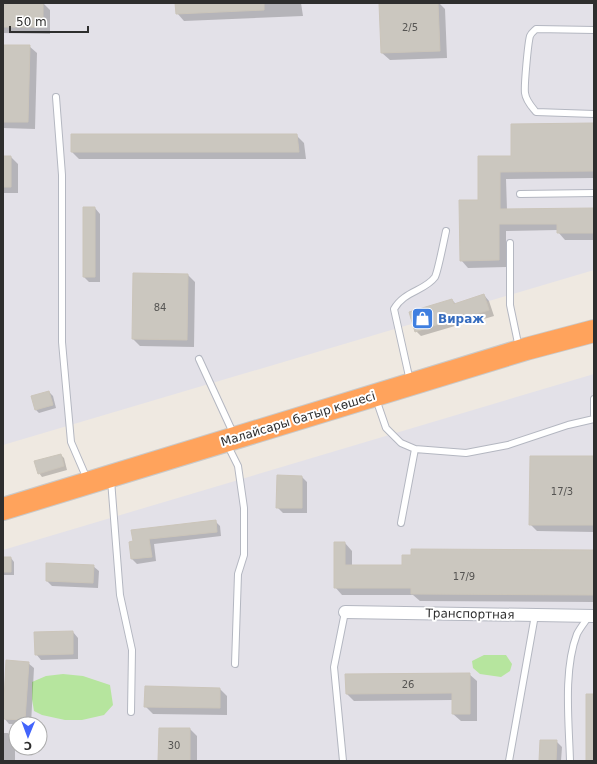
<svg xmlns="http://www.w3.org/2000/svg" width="597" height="764" font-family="'DejaVu Sans',sans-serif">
	<rect width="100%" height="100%" fill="#efe9e1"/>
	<!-- industrial -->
	<path fill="#e3e1e8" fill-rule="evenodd" d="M 3,3 L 594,3 L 594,270 L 3,445 Z
		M 594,374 L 594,761 L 3,761 L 3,550 ZM 16,724 L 40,724 L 40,748 L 16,748 Z"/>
	<!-- green -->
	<path fill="#b6e59e" d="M 484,655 L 506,655 L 512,664 L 510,671 L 501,677 L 480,674 L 473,668 L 472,661 Z
		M 63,674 L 83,676 L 110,685 L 113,705 L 104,715 L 82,720 L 65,720 L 42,715 L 34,711 L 32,699 L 32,682 L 46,676 Z"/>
	<!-- shadow -->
	<path fill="#0003" d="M 3,3 L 43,3 L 50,10 L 50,34 L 3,33 Z
		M 176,3 L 301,3 L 303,16 L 184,21 L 177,13 Z
		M 403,3 L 439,3 L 445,9 L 447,58 L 390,60 L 382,53 L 380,4 Z
		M 3,46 L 29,46 L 37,53 L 35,129 L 3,128 Z
		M 594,124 L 594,178 L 506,179 L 507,210 L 594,209 L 594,240 L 565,240 L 558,232 L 558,230 L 506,231 L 506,267 L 468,268 L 461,260 L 479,201 L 479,157 L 512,157 Z
		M 296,135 L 304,143 L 306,159 L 79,159 L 72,152 Z
		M 3,157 L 11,157 L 18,164 L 18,193 L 3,193 Z
		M 95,208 L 100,214 L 100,282 L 89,282 L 84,277 Z
		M 134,274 L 188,275 L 195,282 L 194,347 L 140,346 L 133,339 Z
		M 484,295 L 489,301 L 494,316 L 467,324 L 465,323 L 421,336 L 416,331 L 452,300 L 456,304 Z
		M 49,392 L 53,396 L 56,408 L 39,413 L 36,410 Z
		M 61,455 L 64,458 L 67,470 L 42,477 L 39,473 Z
		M 594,457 L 594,532 L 537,531 L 530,524 Z
		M 278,476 L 302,477 L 307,482 L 307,513 L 283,513 L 277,507 Z
		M 215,521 L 220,526 L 221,536 L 154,544 L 156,561 L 137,564 L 132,559 L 130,543 Z
		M 345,543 L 352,551 L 352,566 L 403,566 L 594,551 L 594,602 L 420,601 L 413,595 L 342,595 L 335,587 Z
		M 3,558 L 11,558 L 14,562 L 14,575 L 3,575 Z
		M 47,564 L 93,566 L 99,571 L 98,588 L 52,586 L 47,581 Z
		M 73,632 L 78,638 L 78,659 L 41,660 L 36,654 Z
		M 28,663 L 34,668 L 31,724 L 9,724 L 4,718 Z
		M 469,674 L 477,681 L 477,721 L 461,721 L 453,714 L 453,700 L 354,701 L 347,694 Z
		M 220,689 L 227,696 L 227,715 L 153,714 L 145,706 Z
		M 190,729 L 197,736 L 197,761 L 159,761 Z
		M 3,733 L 8,733 L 15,740 L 15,761 L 3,761 Z
		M 556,741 L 562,747 L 561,761 L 540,761 Z"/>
	<!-- building -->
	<path fill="#cbc7bf" stroke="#cbc5ba" d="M 3,3 L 43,3 L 43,27 L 3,27 Z
		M 175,3 L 264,3 L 264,10 L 176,14 Z
		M 379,3 L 438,3 L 440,51 L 381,53 Z
		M 3,45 L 30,45 L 28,122 L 3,122 Z
		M 594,123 L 594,171 L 500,172 L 500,209 L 594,208 L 594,233 L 557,233 L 557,224 L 499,224 L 499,260 L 460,261 L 459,200 L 478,200 L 478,156 L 511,156 L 511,124 Z
		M 71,134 L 297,134 L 299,152 L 71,152 Z
		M 3,156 L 11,156 L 11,187 L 3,187 Z
		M 83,207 L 95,207 L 95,277 L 83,277 Z
		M 133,273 L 188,274 L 187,340 L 132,339 Z
		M 484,294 L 489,310 L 460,319 L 460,317 L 415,332 L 409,312 L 452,299 L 454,304 Z
		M 49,391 L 53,405 L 35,410 L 31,396 Z
		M 61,454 L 64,466 L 38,474 L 34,461 Z
		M 530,456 L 594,456 L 594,525 L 529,525 Z
		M 277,475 L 302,476 L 302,508 L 276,508 Z
		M 216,520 L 217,532 L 149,539 L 152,557 L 131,559 L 129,542 L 133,541 L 131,530 Z
		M 334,542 L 345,542 L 345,565 L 402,565 L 402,555 L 411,555 L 411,549 L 594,550 L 594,595 L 411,594 L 411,588 L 334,588 Z
		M 3,557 L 11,557 L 11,572 L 3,572 Z
		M 46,563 L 94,565 L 93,583 L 46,581 Z
		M 73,631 L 73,654 L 35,655 L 34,632 Z
		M 6,660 L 29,662 L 25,720 L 3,719 Z
		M 470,673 L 470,714 L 452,714 L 452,693 L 346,694 L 345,674 Z
		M 145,686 L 220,688 L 220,708 L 144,707 Z
		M 586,694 L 594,694 L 594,761 L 586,761 Z
		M 159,728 L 190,728 L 190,761 L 158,761 Z
		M 540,740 L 557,740 L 556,761 L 539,761 Z"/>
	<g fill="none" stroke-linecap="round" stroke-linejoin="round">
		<defs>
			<path id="lane" d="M 594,30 L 536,29 C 534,31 531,33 530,36 C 528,43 524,86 525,93 C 526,101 532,107 536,112 L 594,114
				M 56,97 L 62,175 L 62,342 L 71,442 L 87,479
				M 520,194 L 594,193
				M 510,243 L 510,305 L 519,348
				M 199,359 L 234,435
				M 410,381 L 394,309 C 404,291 425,291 435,277 C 438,271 444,240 446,231
				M 376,399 L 386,428 L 401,443 L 415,449 L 466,453 L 508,445 L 568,425 L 594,419
				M 594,399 L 594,415
				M 227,444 L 238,466 L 244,508 L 244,555 L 238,574 L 235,664
				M 111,480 L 120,595 L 132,650 L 131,712
				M 401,523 L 415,449
				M 343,761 L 334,667 L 345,612
				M 509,761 L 535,615
				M 570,761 C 569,723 563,670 577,634 C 580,628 585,622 589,616"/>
			<path id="street" d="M 345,612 L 594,616"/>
			<path id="highway" d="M 3,509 L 526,349 L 594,331"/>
		</defs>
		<!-- lane casing -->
		<use href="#lane" stroke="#b4b7c1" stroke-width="8"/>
		<!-- street casing -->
		<use href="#street" stroke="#b4b7c1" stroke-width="14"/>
		<!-- highway casing -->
		<use href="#highway" stroke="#c9c9c9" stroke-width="24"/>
		<!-- lane -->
		<use href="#lane" stroke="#fff" stroke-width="6"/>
		<!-- street -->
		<use href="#street" stroke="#fff" stroke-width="12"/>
		<!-- highway -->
		<use href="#highway" stroke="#ffa35c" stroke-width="22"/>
	</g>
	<!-- icons -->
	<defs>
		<symbol id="shop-square" viewBox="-11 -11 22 22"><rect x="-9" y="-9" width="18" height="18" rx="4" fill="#3f7fe0" stroke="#fff"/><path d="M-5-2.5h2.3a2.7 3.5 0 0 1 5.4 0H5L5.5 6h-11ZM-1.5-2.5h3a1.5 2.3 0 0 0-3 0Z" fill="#fff"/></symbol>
	</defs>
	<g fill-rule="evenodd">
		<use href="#shop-square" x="410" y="306" width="25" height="25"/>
	</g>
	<g text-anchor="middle" stroke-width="4" stroke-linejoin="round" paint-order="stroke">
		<!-- number labels -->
		<g font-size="10" fill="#555452">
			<text x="410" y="31">2/5</text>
			<text x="160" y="311">84</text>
			<text x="562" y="495">17/3</text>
			<text x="464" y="580">17/9</text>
			<text x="408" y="688">26</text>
			<text x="174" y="749">30</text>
		</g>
		<!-- shop labels -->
		<g font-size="12" font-weight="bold" fill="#366cbe" stroke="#fff" text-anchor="start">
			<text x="438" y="323">Вираж</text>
		</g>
		<!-- street labels -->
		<g font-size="12" fill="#2e2e2e" stroke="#fff">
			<text transform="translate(298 419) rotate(-17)" y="4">Малайсары батыр көшесі</text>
			<text transform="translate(470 614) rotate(1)" y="4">Транспортная</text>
		</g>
	</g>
	<!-- border -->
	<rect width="597" height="764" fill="none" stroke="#2e2e2e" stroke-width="8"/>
	<!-- north arrow -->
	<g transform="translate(28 736) rotate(181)"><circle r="19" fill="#ffffff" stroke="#ababab"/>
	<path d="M0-3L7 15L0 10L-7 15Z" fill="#4264fb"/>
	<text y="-6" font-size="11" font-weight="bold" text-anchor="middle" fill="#2e2e2e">С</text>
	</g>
	<!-- scale -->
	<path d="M10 26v6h78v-6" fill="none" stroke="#2e2e2e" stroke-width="2"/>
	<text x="16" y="26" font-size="12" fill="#2e2e2e" stroke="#ffffff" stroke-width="3" paint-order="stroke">50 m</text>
</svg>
